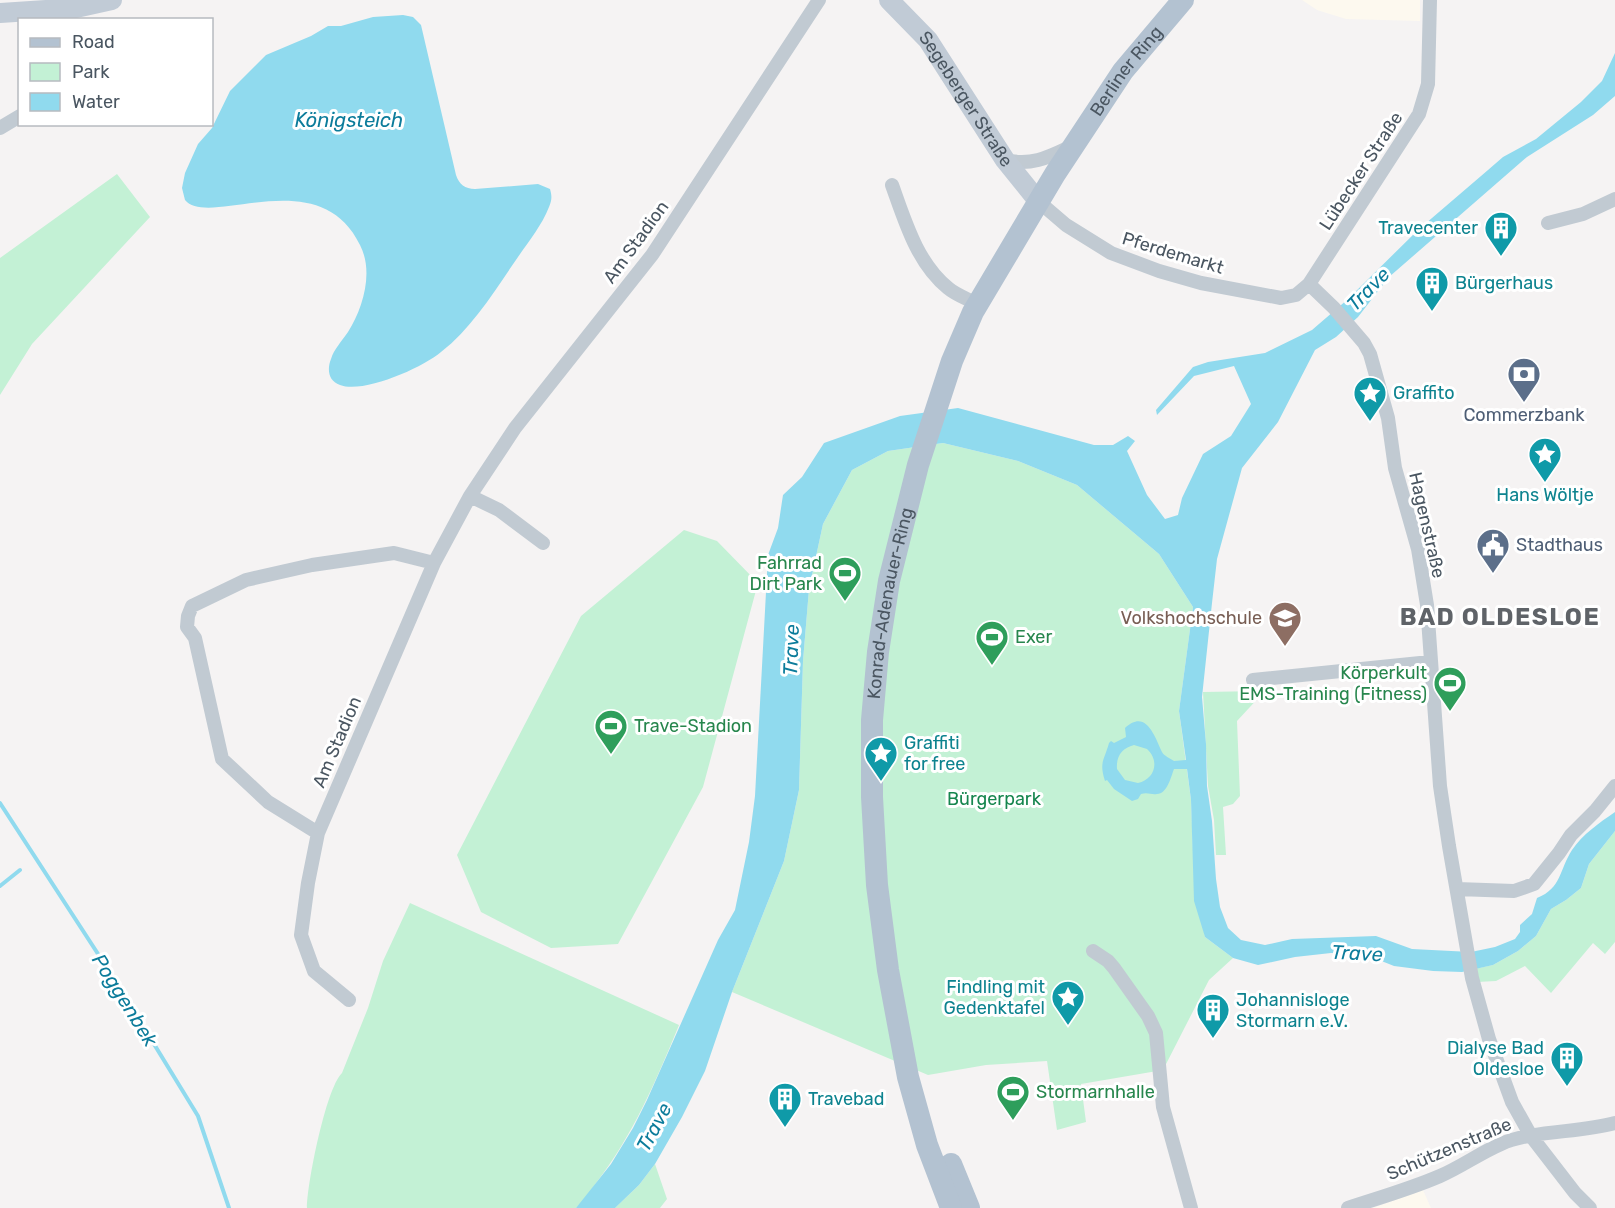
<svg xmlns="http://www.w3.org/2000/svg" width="1615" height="1208" font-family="Rubik,sans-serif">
	<rect width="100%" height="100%" fill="#f5f3f3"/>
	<!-- commercial -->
	<path fill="#fdf9ef" d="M 1302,0 L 1420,0 L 1420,21 L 1346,19 L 1317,10 Z
		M 1423,1190 L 1431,1208 L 1373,1208 Z"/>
	<!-- green -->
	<path fill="#c3f1d5" d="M 117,174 L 150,217 L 32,344 L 0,395 L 0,258 Z
		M 943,443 L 1018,461 L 1077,485 L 1159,554 L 1193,607 L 1179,711 L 1191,800 L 1193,850 L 1205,937 L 1233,958 L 1209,980 L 1163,1070 L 1081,1084 L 1086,1122 L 1057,1130 L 1047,1061 L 986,1065 L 928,1075 L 732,992 L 784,861 L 799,790 L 803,661 L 809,589 L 823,524 L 852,470 L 888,451 Z
		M 684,530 L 717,541 L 758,583 L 703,787 L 618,944 L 551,948 L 481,912 L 457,855 L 581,616 Z
		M 1262,691 L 1262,694 L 1237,721 L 1240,796 L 1233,804 L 1223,807 L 1226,855 L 1216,855 L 1214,820 L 1208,786 L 1203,692 Z
		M 1615,831 L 1615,942 L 1605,954 L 1593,943 L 1551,993 L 1525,966 L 1496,981 L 1477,982 L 1474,969 L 1493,965 L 1518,951 L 1536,936 L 1551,909 L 1566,900 L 1581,888 L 1589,864 Z
		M 410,903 L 679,1025 C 656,1081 633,1135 596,1183 C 590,1191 584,1202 576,1208 L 307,1208 C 307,1184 326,1088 342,1073 L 368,1008 L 383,961 Z
		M 655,1164 L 667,1199 L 660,1208 L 615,1208 L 639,1185 Z"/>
	<!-- water -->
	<path fill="#90daee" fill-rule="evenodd" d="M 403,15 L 413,17 L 421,25 L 456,175 C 459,184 465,189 475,189 L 538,184 L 550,189 C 552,196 552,200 549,207 C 542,225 529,241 518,257 C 495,290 473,327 441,352 C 422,368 363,394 340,385 C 328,381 327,369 331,359 C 334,349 342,341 348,332 C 363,308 374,272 360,245 C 319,160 209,229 185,200 L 182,188 L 185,173 L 198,144 L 212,128 L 230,91 L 266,55 L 311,36 L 328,26 L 341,26 L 373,17 Z
		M 1615,53 L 1615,96 L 1593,115 L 1527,157 L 1389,277 L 1358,317 L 1336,337 L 1315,350 L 1278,422 L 1242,468 L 1217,559 L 1212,603 L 1202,697 L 1206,744 L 1207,786 L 1212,821 L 1216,879 L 1220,907 L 1228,928 L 1241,940 L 1265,945 L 1292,939 L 1376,936 L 1412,949 L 1471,952 L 1495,947 L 1515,939 L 1520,932 L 1520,925 L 1532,914 L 1537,898 C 1562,888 1559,870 1572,850 C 1583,834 1599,823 1615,812 L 1615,831 L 1589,864 L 1581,888 L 1566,900 L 1551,909 L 1536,936 L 1518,951 L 1493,965 L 1462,972 L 1433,971 L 1394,966 L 1364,954 L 1331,953 L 1295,957 L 1258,965 L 1233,958 L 1205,937 L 1194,901 L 1191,800 L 1187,769 L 1174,769 C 1171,777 1167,794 1157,794 C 1151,795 1148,792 1141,794 L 1138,799 L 1132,801 L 1114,789 L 1107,780 L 1105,781 C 1099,762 1104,761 1109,743 L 1111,741 L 1114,743 L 1126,737 L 1125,728 C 1146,708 1155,737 1162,752 C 1164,756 1170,758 1174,761 L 1186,760 L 1179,711 L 1193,607 L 1159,554 L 1077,485 L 1018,461 L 943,443 L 888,451 L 852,470 L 823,524 L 809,589 L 803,661 L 799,790 L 784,861 L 732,992 L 705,1071 L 682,1117 L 655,1164 L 639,1185 L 615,1208 L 576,1208 L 611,1164 L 633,1128 L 647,1100 L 718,940 L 735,910 L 749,842 L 755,796 L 768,555 L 778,528 L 783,495 L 802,477 L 824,443 L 900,416 L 958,408 L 1094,445 L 1113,445 L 1128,436 L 1135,441 L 1127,451 L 1147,495 L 1165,519 L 1178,515 L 1182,498 L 1203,454 L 1231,436 L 1251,404 L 1234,366 L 1194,376 L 1157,415 L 1156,410 L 1193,367 L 1208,362 L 1265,353 L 1312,330 L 1348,299 L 1418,230 L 1488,170 L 1503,157 L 1536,139 L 1581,102 L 1602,81 ZM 1134,745 L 1147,749 C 1160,761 1155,779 1138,783 L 1125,780 L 1117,769 C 1116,756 1122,748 1134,745 Z"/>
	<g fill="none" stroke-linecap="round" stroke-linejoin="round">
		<!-- stream -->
		<path stroke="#90daee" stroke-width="4" d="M 0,803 L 113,977 L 198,1116 L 229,1208
			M 0,886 L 20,870"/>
		<!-- street -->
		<path stroke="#c1cad2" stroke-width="14" d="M 0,128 L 20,116
			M 1005,160 C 1031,166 1047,158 1070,147
			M 892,185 C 905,221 917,263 948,288 C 956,295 968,299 977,304
			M 1038,201 L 1066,225 L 1111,253 L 1159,271 L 1201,283 L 1281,298 L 1296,295 L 1309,284 L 1419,114 L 1428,84 L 1430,0
			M 1548,223 L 1583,214 L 1615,199
			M 1309,284 L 1334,308 L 1364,343 L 1370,354 L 1388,418 L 1395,468 L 1418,549 L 1427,605 L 1440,786 L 1449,846 L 1472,978 L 1489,1039 L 1512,1102 L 1531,1136 L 1575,1193 L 1590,1208
			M 470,496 L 499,510 L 543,543
			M 1253,680 L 1430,662
			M 318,833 L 268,802 L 222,759 L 195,638 L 187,627 L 188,616 L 192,606 L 246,580 L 312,565 L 394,553 L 434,563
			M 1457,889 L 1514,891 L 1534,884 L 1559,853 L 1571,835 L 1595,811 L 1615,786
			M 1093,951 L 1108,961 L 1114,968 L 1148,1016 L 1156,1033 L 1163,1107 L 1191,1208
			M 349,1000 L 314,971 L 301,935 L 308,883 L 318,833 L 434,563 L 470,496 L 515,428 L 652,255 L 819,0
			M 1348,1208 C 1378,1198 1410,1189 1440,1176 C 1461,1167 1480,1153 1501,1144 C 1533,1130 1579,1133 1615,1123"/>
		<!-- secondary -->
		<g stroke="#c1cbd6" stroke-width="20">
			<path id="s1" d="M 889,0 L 928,40 L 1005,160 L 1038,201"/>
			<path d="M 0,13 L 76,8 L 112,0"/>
		</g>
		<!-- primary -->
		<g stroke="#b3c2d1" stroke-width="22">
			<path d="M 951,1164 L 969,1208"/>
			<path id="s2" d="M 951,1208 L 927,1145 L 908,1077 L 888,970 L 877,885 L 872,797 L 872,720 L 878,652 L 889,581 L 918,465 L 952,361 L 973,312 L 1055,174 L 1123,71 L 1183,0"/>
		</g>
	</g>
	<!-- icons -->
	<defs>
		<symbol id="building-pin" viewBox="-11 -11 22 30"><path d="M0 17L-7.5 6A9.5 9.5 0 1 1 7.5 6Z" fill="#0f9aa8" stroke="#fff"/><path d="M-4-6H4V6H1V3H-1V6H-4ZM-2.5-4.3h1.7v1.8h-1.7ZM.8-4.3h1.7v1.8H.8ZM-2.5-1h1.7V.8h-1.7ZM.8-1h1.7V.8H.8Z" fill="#fff"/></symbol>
		<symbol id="bank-pin" viewBox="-11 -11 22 30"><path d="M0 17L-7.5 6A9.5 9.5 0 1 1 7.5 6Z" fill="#5c6f8a" stroke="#fff"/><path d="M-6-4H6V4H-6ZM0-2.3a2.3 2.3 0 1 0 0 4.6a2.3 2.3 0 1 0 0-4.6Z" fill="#fff"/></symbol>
		<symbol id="sight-pin" viewBox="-11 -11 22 30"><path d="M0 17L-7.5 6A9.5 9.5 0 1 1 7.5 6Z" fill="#0f9aa8" stroke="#fff"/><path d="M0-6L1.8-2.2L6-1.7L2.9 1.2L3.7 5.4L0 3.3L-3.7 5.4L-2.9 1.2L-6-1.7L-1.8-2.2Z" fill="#fff"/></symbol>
		<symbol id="civic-pin" viewBox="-11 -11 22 30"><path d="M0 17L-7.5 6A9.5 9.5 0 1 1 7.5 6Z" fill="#5c6f8a" stroke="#fff"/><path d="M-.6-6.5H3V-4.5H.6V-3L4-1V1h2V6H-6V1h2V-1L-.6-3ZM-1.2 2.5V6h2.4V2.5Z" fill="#fff"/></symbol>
		<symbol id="stadium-pin" viewBox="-11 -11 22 30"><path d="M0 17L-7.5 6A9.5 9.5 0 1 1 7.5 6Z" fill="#2e9e5b" stroke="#fff"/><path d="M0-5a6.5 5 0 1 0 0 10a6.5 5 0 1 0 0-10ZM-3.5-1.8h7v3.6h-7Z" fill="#fff"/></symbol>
		<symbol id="university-pin" viewBox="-11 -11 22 30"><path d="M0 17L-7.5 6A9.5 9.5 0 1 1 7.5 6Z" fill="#8d6e63" stroke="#fff"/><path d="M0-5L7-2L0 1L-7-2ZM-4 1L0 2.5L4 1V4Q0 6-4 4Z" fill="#fff"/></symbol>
	</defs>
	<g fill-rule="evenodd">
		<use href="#building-pin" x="1482" y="209" width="38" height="52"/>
		<use href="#building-pin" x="1413" y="264" width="38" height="52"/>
		<use href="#bank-pin" x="1505" y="355" width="38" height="52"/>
		<use href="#sight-pin" x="1351" y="374" width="38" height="52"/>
		<use href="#sight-pin" x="1526" y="435" width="38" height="52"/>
		<use href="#civic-pin" x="1474" y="526" width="38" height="52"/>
		<use href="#stadium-pin" x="826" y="554" width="38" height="52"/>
		<use href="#university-pin" x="1266" y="599" width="38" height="52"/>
		<use href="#stadium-pin" x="973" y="618" width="38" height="52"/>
		<use href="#stadium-pin" x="1431" y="664" width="38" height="52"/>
		<use href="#stadium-pin" x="592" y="707" width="38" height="52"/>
		<use href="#sight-pin" x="862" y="734" width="38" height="52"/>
		<use href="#sight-pin" x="1049" y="978" width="38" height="52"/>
		<use href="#building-pin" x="1194" y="991" width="38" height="52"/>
		<use href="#building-pin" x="1548" y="1039" width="38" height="52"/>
		<use href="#stadium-pin" x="994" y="1073" width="38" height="52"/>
		<use href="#building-pin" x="766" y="1080" width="38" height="52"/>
	</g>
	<g text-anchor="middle" stroke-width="6" stroke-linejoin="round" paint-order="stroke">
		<!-- street labels -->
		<g font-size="18" fill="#4a5661" stroke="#fff">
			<text dy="6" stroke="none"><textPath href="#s2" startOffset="1206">Berliner Ring</textPath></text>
			<text dy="6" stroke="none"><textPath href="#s1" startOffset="126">Segeberger Straße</textPath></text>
			<text transform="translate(1361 171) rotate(-57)" y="6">Lübecker Straße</text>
			<text transform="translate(636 242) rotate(-54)" y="6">Am Stadion</text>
			<text transform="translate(1173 253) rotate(17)" y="6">Pferdemarkt</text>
			<text transform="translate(1427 525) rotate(77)" y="6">Hagenstraße</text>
			<text dy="6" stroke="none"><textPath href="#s2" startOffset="616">Konrad-Adenauer-Ring</textPath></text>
			<text transform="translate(337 742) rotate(-67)" y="6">Am Stadion</text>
			<text transform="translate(1449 1149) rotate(-23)" y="6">Schützenstraße</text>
		</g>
		<!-- culture labels -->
		<g font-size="18" fill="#0d838f" stroke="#fff" text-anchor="start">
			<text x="1478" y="234" text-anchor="end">Travecenter</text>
			<text x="1455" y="289">Bürgerhaus</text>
			<text x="1393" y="399">Graffito</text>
			<text x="1545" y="501" text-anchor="middle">Hans Wöltje</text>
			<text x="904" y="749">Graffiti<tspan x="904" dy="21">for free</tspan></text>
			<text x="1045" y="993" text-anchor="end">Findling mit<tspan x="1045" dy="21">Gedenktafel</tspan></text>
			<text x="1236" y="1006">Johannisloge<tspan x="1236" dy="21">Stormarn e.V.</tspan></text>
			<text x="1544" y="1054" text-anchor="end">Dialyse Bad<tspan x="1544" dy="21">Oldesloe</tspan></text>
			<text x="808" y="1105">Travebad</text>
		</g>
		<!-- service labels -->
		<g font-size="18" fill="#4e5e75" stroke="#fff">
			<text x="1524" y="421">Commerzbank</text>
			<text x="1516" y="551" text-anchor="start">Stadthaus</text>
		</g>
		<!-- leisure labels -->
		<g font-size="18" fill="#27864d" stroke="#fff" text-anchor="start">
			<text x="822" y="569" text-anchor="end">Fahrrad<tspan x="822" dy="21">Dirt Park</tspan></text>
			<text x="1015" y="643">Exer</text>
			<text x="1427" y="679" text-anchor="end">Körperkult<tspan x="1427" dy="21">EMS-Training (Fitness)</tspan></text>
			<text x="634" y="732">Trave-Stadion</text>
			<text x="1036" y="1098">Stormarnhalle</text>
		</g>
		<!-- education labels -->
		<g font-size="18" fill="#785e54" stroke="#fff" text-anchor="end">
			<text x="1262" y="624">Volkshochschule</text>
		</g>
		<!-- park labels -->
		<g font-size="18" fill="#17864f" stroke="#fff">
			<text x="994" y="805">Bürgerpark</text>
		</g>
		<!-- water labels -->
		<g font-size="20" font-style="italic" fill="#0c7c9b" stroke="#fff">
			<text x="349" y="127">Königsteich</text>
			<text transform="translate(1368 289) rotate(-46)" y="7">Trave</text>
			<text transform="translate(791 650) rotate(-88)" y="7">Trave</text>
			<text transform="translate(1357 953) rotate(3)" y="7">Trave</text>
			<text transform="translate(125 1000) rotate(58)" y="7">Poggenbek</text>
			<text transform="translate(654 1127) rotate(-62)" y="7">Trave</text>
		</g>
		<!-- district labels -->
		<g font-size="24" font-weight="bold" letter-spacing="1.5" fill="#5f6368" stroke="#fff">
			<text x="1500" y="625">BAD OLDESLOE</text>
		</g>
	</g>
	<!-- legend -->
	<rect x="18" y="18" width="195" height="108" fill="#ffffff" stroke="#b7bbc0" stroke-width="1.5"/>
	<rect x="30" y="38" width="30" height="9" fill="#b3c2d1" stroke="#b7bbc0" stroke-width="1.5"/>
	<text x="72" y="48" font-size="18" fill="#4a5661">Road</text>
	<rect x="30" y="63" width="30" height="18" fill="#c3f1d5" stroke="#b7bbc0" stroke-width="1.5"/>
	<text x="72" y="78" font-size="18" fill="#4a5661">Park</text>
	<rect x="30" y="93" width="30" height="18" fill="#90daee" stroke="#b7bbc0" stroke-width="1.5"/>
	<text x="72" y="108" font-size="18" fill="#4a5661">Water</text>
</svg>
